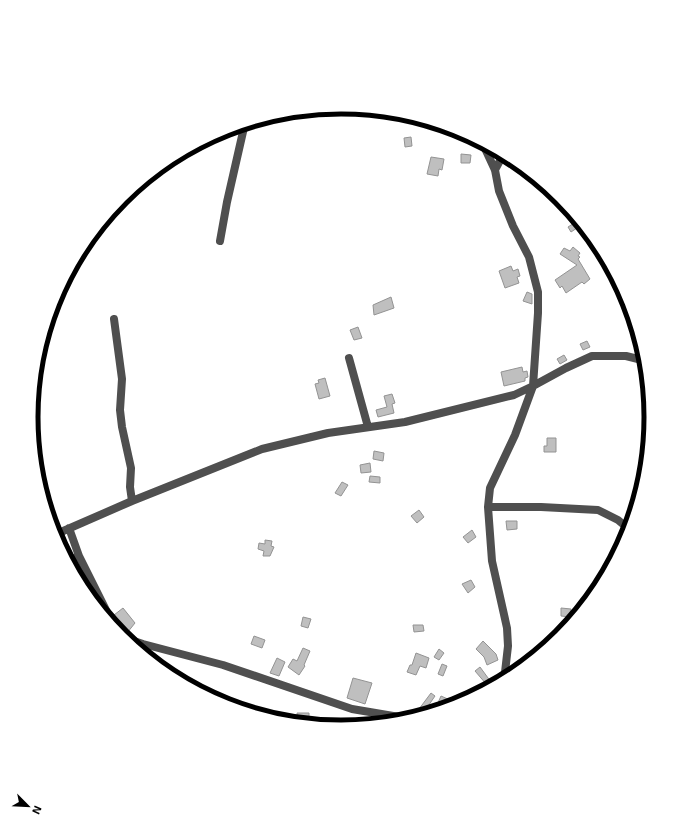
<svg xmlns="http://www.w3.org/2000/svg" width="683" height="834" font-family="'Exo 2',sans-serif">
	<rect width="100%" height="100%" fill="#fff"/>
	<!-- building -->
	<path fill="#bfbfbf" stroke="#939393" d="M 411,137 L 412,146 L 405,147 L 404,138 Z
		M 461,154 L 471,155 L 470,163 L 461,163 Z
		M 431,157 L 444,159 L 442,170 L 439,169 L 438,176 L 427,174 Z
		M 579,220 L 583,224 L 571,232 L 568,227 Z
		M 573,247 L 580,253 L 578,256 L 580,257 L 578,259 L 590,279 L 584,284 L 582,282 L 566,293 L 562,286 L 560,288 L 555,280 L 577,265 L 560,254 L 564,248 L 570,251 Z
		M 511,266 L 513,271 L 518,269 L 520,276 L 517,277 L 519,283 L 505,288 L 499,271 Z
		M 527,292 L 532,294 L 532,304 L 523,301 Z
		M 391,297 L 394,308 L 374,315 L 373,305 Z
		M 358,327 L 362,338 L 354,340 L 350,330 Z
		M 587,341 L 590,347 L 583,350 L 580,344 Z
		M 564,355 L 567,360 L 560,364 L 557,359 Z
		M 522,367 L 523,372 L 527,371 L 528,377 L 525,378 L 525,381 L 504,386 L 501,372 Z
		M 325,378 L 330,396 L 319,399 L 315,384 L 319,383 L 318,380 Z
		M 392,394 L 395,403 L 392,404 L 394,413 L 378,417 L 376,410 L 387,407 L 384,396 Z
		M 547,438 L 556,438 L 556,452 L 544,452 L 544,446 L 547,446 Z
		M 374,451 L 384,453 L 383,461 L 373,459 Z
		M 370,463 L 371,472 L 361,473 L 360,465 Z
		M 370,476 L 380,477 L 380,483 L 369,482 Z
		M 342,482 L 348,485 L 341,496 L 335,493 Z
		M 419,510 L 424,517 L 417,523 L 411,516 Z
		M 506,521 L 517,521 L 517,529 L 507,530 Z
		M 472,530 L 476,537 L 468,543 L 463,537 Z
		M 265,540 L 272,541 L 271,546 L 274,547 L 270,556 L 263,556 L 264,551 L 258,549 L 259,543 L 265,544 Z
		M 471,580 L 475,587 L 468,593 L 462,584 Z
		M 123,608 L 135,623 L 127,633 L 114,615 Z
		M 561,608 L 571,609 L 570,617 L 561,616 Z
		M 303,617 L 311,619 L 308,628 L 301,626 Z
		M 413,625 L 423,625 L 424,631 L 414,632 Z
		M 254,636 L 265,640 L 262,648 L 251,644 Z
		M 483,641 L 496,654 L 498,660 L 487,665 L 484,657 L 476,649 Z
		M 303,648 L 310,651 L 304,665 L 305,666 L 299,675 L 288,667 L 293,659 L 297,661 Z
		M 439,649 L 444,653 L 439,660 L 434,657 Z
		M 416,653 L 429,658 L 426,668 L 420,666 L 416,675 L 407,672 L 410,665 L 412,665 Z
		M 277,658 L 285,662 L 279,676 L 270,673 Z
		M 442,664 L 447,666 L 443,676 L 438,674 Z
		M 156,665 L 169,666 L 168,674 L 163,671 Z
		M 480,667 L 491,682 L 487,685 L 475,671 Z
		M 353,678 L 372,683 L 365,704 L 347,698 Z
		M 431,693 L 435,696 L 424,712 L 419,709 Z
		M 441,696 L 459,704 L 445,708 L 437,705 Z
		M 297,713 L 309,713 L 309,722 L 298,722 Z"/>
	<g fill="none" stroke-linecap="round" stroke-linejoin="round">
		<!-- street -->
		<path stroke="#4f4f4f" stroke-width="8" d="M 482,142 L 495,170 L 499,191 L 513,226 L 529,257 L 538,292 L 538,313 L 533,386 L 515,435 L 490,488 L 488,507 L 492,561 L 507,628 L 508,646 L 504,681
			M 495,170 L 504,153
			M 220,241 L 227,202 L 245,123
			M 114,319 L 122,379 L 120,410 L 122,427 L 131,468 L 130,487 L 132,501
			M 349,358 L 368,427
			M 488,507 L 541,507 L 598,510 L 618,520 L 630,530
			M 69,528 L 79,556 L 115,628
			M 54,535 L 132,501 L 262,449 L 328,433 L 405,422 L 514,395 L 533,386 L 566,368 L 592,356 L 626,356 L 646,361
			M 69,562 L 79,556
			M 122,637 L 143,644 L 223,665 L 352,709 L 411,719"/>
	</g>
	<!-- crop -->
	<path d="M0 0H683V834H0ZM38 417a303 303 0 1 1 606 0a303 303 0 1 1-606 0Z" fill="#fff" fill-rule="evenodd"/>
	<path fill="none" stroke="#000" stroke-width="5" d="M38 417a303 303 0 1 1 606 0a303 303 0 1 1-606 0Z"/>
	<!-- north arrow -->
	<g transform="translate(28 806) rotate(114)" stroke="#ffffff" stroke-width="3" paint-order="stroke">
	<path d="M0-3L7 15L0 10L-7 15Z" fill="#000000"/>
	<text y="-6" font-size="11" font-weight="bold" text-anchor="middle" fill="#000000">N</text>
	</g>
</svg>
